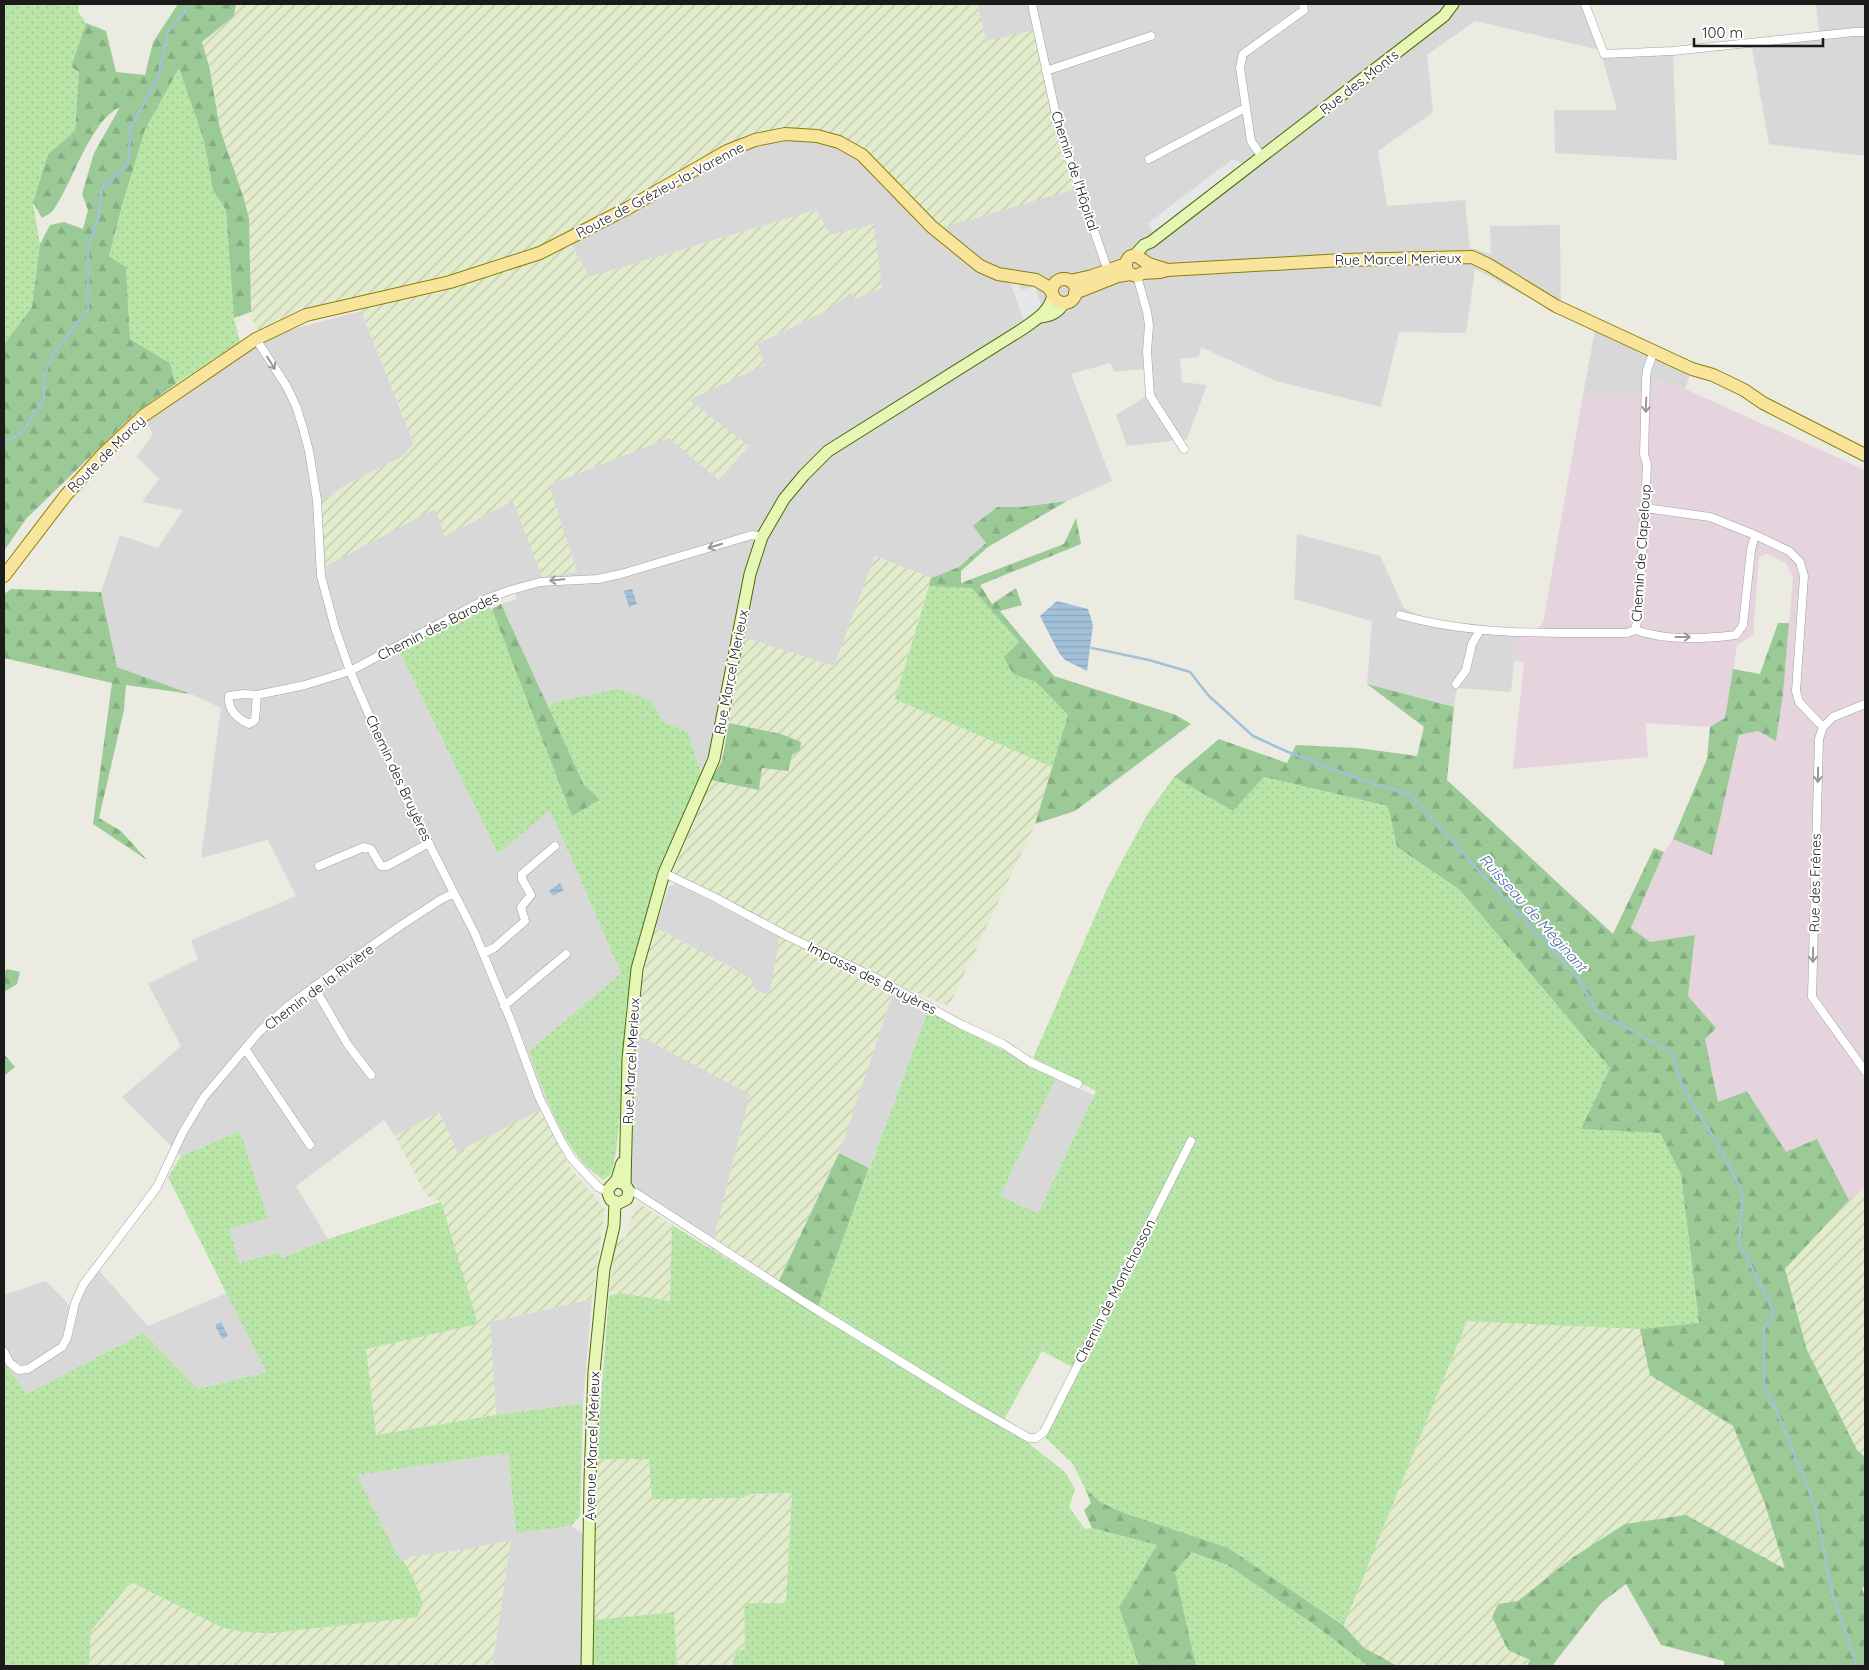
<svg xmlns="http://www.w3.org/2000/svg" width="1869" height="1670" font-family="Quicksand,sans-serif">
	<defs>
		<pattern id="farmland-furrows" width="10" height="10" patternUnits="userSpaceOnUse" patternTransform="scale(1.25)"><rect width="10" height="10" fill="#e2ebcc"/><path d="M-1 1l2-2M0 10L10 0M9 11l2-2" fill="none" stroke="#c1c9af"/></pattern>
		<pattern id="grass-dots" width="8" height="8" patternUnits="userSpaceOnUse" patternTransform="scale(1.25)"><rect width="8" height="8" fill="#b9e6a8"/><path d="M2 2h.1M6 6h.1" fill="none" stroke="#9ec590" stroke-width="1.8" stroke-linecap="round"/></pattern>
		<pattern id="forest-firs" width="22" height="20" patternUnits="userSpaceOnUse" patternTransform="scale(1.25)"><rect width="22" height="20" fill="#9bca97"/><path d="M5 1l3.5 6h-7zM16 11l3.5 6h-7z" fill="#85ad82"/></pattern>
		<pattern id="water-rules" width="6" height="5" patternUnits="userSpaceOnUse" patternTransform="scale(1.25)"><rect width="6" height="5" fill="#a2c1d9"/><path d="M0 2.5h6" fill="none" stroke="#8ba5ba"/></pattern>
	</defs>
	<rect width="100%" height="100%" fill="#ecebe1"/>
	<!-- residential -->
	<path fill="#d9d8d8" d="M 977,4 L 1585,4 L 1604,54 L 1673,51 L 1677,160 L 1555,153 L 1554,110 L 1617,110 L 1600,50 L 1475,21 L 1427,55 L 1433,112 L 1378,151 L 1387,206 L 1465,200 L 1470,248 L 1491,254 L 1490,226 L 1560,225 L 1561,315 L 1475,269 L 1466,333 L 1399,332 L 1381,407 L 1276,381 L 1201,347 L 1199,357 L 1180,359 L 1182,382 L 1207,385 L 1187,439 L 1127,446 L 1116,415 L 1146,396 L 1144,369 L 1114,372 L 1110,363 L 1071,374 L 1112,481 L 1067,501 L 1021,507 L 997,507 L 986,543 L 959,567 L 931,578 L 875,556 L 834,666 L 738,636 L 704,783 L 688,732 L 663,722 L 649,700 L 555,702 L 548,708 L 501,604 L 517,599 L 512,586 L 485,595 L 487,602 L 399,649 L 498,854 L 550,809 L 621,973 L 529,1051 L 549,1106 L 457,1152 L 439,1112 L 395,1136 L 384,1120 L 296,1186 L 328,1239 L 280,1258 L 277,1252 L 239,1263 L 229,1229 L 268,1218 L 240,1131 L 181,1156 L 122,1097 L 181,1046 L 148,984 L 198,959 L 191,940 L 296,896 L 268,840 L 201,858 L 221,708 L 191,694 L 117,667 L 101,592 L 120,535 L 158,548 L 183,510 L 142,502 L 159,479 L 137,457 L 153,434 L 143,416 L 256,339 L 361,311 L 414,444 L 402,457 L 347,484 L 435,509 L 445,536 L 513,501 L 542,576 L 577,572 L 548,485 L 669,438 L 719,480 L 688,400 L 764,365 L 757,344 L 830,309 L 851,292 L 874,225 L 830,235 L 816,210 L 589,277 L 568,239 L 727,151 L 771,139 L 842,136 L 868,152 L 1059,129 L 1038,30 L 986,42 Z
		M 1816,4 L 1865,4 L 1865,156 L 1769,144 L 1751,42 L 1819,35 Z
		M 1596,325 L 1692,369 L 1685,389 L 1654,379 L 1653,395 L 1583,395 Z
		M 1297,534 L 1380,556 L 1404,608 L 1428,619 L 1480,628 L 1517,630 L 1511,692 L 1457,688 L 1454,707 L 1367,684 L 1372,621 L 1294,599 Z
		M 677,884 L 780,937 L 770,995 L 756,991 L 750,978 L 655,927 L 669,886 Z
		M 893,993 L 928,1011 L 869,1168 L 839,1153 Z
		M 636,1034 L 750,1094 L 714,1238 L 614,1187 Z
		M 1056,1078 L 1094,1095 L 1038,1213 L 1000,1196 Z
		M 96,1267 L 148,1326 L 227,1293 L 266,1372 L 198,1389 L 143,1333 L 27,1394 L 4,1362 L 4,1295 L 46,1281 L 73,1309 Z
		M 592,1299 L 583,1403 L 496,1415 L 490,1322 Z
		M 508,1453 L 516,1533 L 571,1526 L 585,1535 L 581,1666 L 492,1666 L 511,1540 L 463,1550 L 411,1557 L 404,1561 L 398,1556 L 357,1475 Z"/>
	<!-- industrial -->
	<path fill="#e5d3de" d="M 1654,379 L 1685,389 L 1865,470 L 1865,1188 L 1849,1200 L 1817,1139 L 1785,1153 L 1748,1091 L 1718,1103 L 1705,1039 L 1716,1028 L 1688,996 L 1695,935 L 1650,942 L 1631,929 L 1664,852 L 1673,839 L 1712,855 L 1739,735 L 1758,731 L 1776,741 L 1783,694 L 1793,577 L 1786,563 L 1767,554 L 1759,557 L 1753,635 L 1737,645 L 1725,718 L 1710,727 L 1645,723 L 1648,757 L 1513,769 L 1524,662 L 1514,661 L 1517,630 L 1535,630 L 1543,623 L 1583,395 L 1652,395 Z"/>
	<!-- farmland -->
	<path fill="url(#farmland-furrows)" d="M 236,4 L 977,4 L 986,41 L 1038,29 L 1046,71 L 1079,188 L 941,228 L 868,152 L 842,136 L 816,130 L 789,130 L 749,134 L 700,159 L 644,193 L 564,234 L 589,277 L 817,210 L 830,235 L 874,224 L 882,288 L 855,299 L 850,292 L 830,309 L 757,344 L 765,365 L 689,400 L 749,446 L 719,480 L 669,438 L 549,485 L 577,572 L 542,577 L 513,501 L 445,536 L 435,509 L 326,566 L 321,501 L 347,484 L 402,457 L 414,443 L 361,311 L 354,297 L 297,310 L 258,330 L 253,321 L 251,312 L 249,219 L 244,199 L 220,129 L 209,66 L 202,42 L 234,16 Z
		M 875,556 L 931,578 L 895,699 L 1052,767 L 1035,824 L 949,1006 L 882,978 L 807,942 L 673,872 L 711,780 L 759,790 L 762,768 L 781,734 L 729,723 L 743,637 L 834,666 Z
		M 655,927 L 750,978 L 756,991 L 769,995 L 780,937 L 893,993 L 839,1153 L 775,1289 L 708,1248 L 714,1238 L 750,1094 L 636,1034 L 642,982 Z
		M 540,1110 L 570,1168 L 605,1209 L 592,1299 L 490,1322 L 496,1415 L 376,1435 L 366,1349 L 477,1324 L 441,1202 L 426,1195 L 395,1136 L 439,1112 L 457,1152 Z
		M 1865,1188 L 1865,1457 L 1857,1450 L 1807,1350 L 1785,1268 L 1849,1200 Z
		M 637,1202 L 672,1225 L 670,1301 L 620,1293 L 609,1296 L 615,1244 L 626,1237 Z
		M 1467,1320 L 1640,1329 L 1650,1375 L 1733,1426 L 1765,1504 L 1785,1570 L 1572,1558 L 1518,1601 L 1498,1604 L 1492,1617 L 1508,1649 L 1530,1661 L 1527,1666 L 1397,1666 L 1363,1647 L 1344,1625 Z
		M 649,1458 L 652,1499 L 792,1493 L 786,1603 L 745,1649 L 736,1652 L 732,1666 L 677,1666 L 674,1612 L 594,1620 L 593,1538 L 596,1459 Z
		M 511,1540 L 492,1666 L 89,1666 L 91,1631 L 127,1587 L 133,1583 L 221,1627 L 241,1632 L 423,1604 L 404,1561 L 411,1557 L 463,1550 Z"/>
	<!-- grass -->
	<path fill="url(#grass-dots)" d="M 4,4 L 79,4 L 78,11 L 86,23 L 71,67 L 79,72 L 75,131 L 48,154 L 33,202 L 40,244 L 32,307 L 4,344 Z
		M 179,67 L 204,141 L 213,190 L 226,210 L 234,318 L 240,342 L 176,384 L 170,363 L 130,339 L 126,267 L 109,256 L 123,202 L 145,130 Z
		M 929,586 L 972,587 L 1019,642 L 1013,674 L 1036,682 L 1068,715 L 1052,767 L 895,699 Z
		M 487,602 L 497,619 L 572,816 L 600,800 L 584,785 L 548,708 L 555,702 L 618,689 L 650,700 L 663,722 L 688,732 L 702,776 L 645,920 L 626,1006 L 621,1106 L 616,1153 L 611,1174 L 603,1180 C 596,1174 588,1169 582,1162 C 556,1129 543,1090 529,1051 L 621,973 L 550,810 L 498,854 L 399,650 Z
		M 1174,777 L 1233,811 L 1264,777 L 1388,806 L 1397,847 L 1460,890 L 1610,1068 L 1581,1129 L 1660,1133 L 1681,1175 L 1699,1324 L 1640,1329 L 1467,1321 L 1344,1625 L 1230,1550 L 1124,1513 L 1100,1502 L 1085,1488 L 1072,1463 L 1045,1437 L 1080,1371 L 1042,1351 L 1000,1427 L 1027,1442 L 1065,1472 L 1075,1489 L 1069,1507 L 1085,1529 L 1092,1528 L 1157,1545 L 1119,1607 L 1139,1666 L 732,1666 L 736,1651 L 745,1649 L 744,1603 L 786,1603 L 792,1493 L 750,1494 L 743,1498 L 652,1499 L 649,1459 L 596,1459 L 609,1296 L 620,1293 L 670,1301 L 672,1225 L 815,1314 L 928,1011 L 1056,1078 L 1000,1196 L 1038,1213 L 1096,1091 L 1033,1058 L 1107,889 L 1148,813 Z
		M 240,1131 L 268,1218 L 230,1229 L 239,1263 L 278,1252 L 281,1258 L 328,1239 L 441,1202 L 478,1324 L 366,1349 L 376,1435 L 496,1415 L 583,1403 L 580,1516 L 571,1526 L 516,1533 L 508,1453 L 357,1475 L 398,1556 C 411,1567 417,1588 423,1604 L 417,1617 L 273,1633 L 241,1632 L 221,1627 L 133,1583 L 127,1587 L 91,1631 L 89,1666 L 4,1666 L 4,1362 L 27,1394 L 143,1333 L 198,1389 L 266,1372 L 168,1177 L 181,1156 Z
		M 1192,1552 L 1229,1566 L 1320,1629 L 1368,1666 L 1196,1666 L 1175,1572 Z
		M 674,1612 L 677,1666 L 593,1666 L 594,1620 Z"/>
	<!-- forest -->
	<path fill="url(#forest-firs)" d="M 178,4 L 236,4 L 234,16 L 202,42 L 209,66 L 220,129 L 244,199 L 249,219 L 251,312 L 234,318 L 226,210 L 213,190 L 204,141 L 179,68 L 145,130 L 123,202 L 109,256 L 126,267 L 130,339 L 170,363 L 176,384 L 135,413 L 26,519 L 4,551 L 4,344 L 32,307 L 40,244 L 50,225 L 64,222 L 83,229 L 88,210 L 82,194 L 94,153 L 120,107 C 90,121 73,182 54,209 C 52,213 46,215 42,218 L 33,202 L 48,154 L 75,131 L 79,72 L 71,67 L 86,23 L 106,31 L 116,72 L 145,75 L 153,42 Z
		M 1067,501 L 988,547 L 961,571 L 961,583 L 1064,544 L 1076,518 L 1081,544 L 980,585 L 992,604 L 1016,588 L 1022,605 L 1000,611 L 1054,676 L 1176,715 L 1191,724 L 1075,811 L 1035,824 L 1068,715 L 1036,682 L 1013,674 L 1004,657 L 1019,642 L 972,588 L 929,586 L 931,578 L 959,567 L 986,543 L 973,526 L 997,507 L 1021,507 Z
		M 11,589 L 101,592 L 117,667 L 191,694 L 126,685 L 124,710 L 99,818 L 121,831 L 147,860 L 93,824 L 112,683 L 4,658 L 4,594 Z
		M 501,604 L 584,785 L 600,800 L 572,816 L 492,609 Z
		M 1778,623 L 1789,623 L 1783,694 L 1776,741 L 1758,731 L 1739,735 L 1712,855 L 1673,839 L 1707,759 L 1710,727 L 1725,718 L 1733,669 L 1760,674 Z
		M 1367,684 L 1454,707 L 1447,780 L 1613,934 L 1654,848 L 1664,852 L 1631,928 L 1650,942 L 1695,935 L 1688,996 L 1716,1028 L 1705,1039 L 1718,1102 L 1747,1091 L 1786,1152 L 1817,1139 L 1849,1200 L 1785,1269 L 1807,1350 L 1857,1450 L 1865,1457 L 1865,1587 L 1862,1588 L 1865,1597 L 1865,1666 L 1724,1666 L 1724,1661 L 1661,1645 L 1626,1584 L 1601,1603 L 1552,1666 L 1527,1666 L 1530,1660 L 1508,1650 L 1492,1617 L 1498,1604 L 1518,1601 L 1572,1558 L 1625,1524 L 1686,1515 L 1785,1569 L 1765,1504 L 1733,1426 L 1650,1375 L 1640,1329 L 1699,1323 L 1681,1175 L 1660,1133 L 1581,1129 L 1610,1068 L 1460,890 L 1397,847 L 1388,806 L 1264,777 L 1233,811 L 1174,777 L 1219,739 L 1287,763 L 1296,745 L 1358,748 L 1417,756 L 1424,727 Z
		M 729,723 L 781,734 L 801,742 L 800,750 L 792,755 L 788,771 L 762,768 L 759,790 L 711,780 L 722,761 Z
		M 7,969 L 20,972 L 17,984 L 4,992 L 4,971 Z
		M 4,1054 L 15,1067 L 4,1076 Z
		M 839,1153 L 869,1168 L 815,1315 L 775,1289 Z
		M 1085,1488 L 1100,1502 L 1124,1513 L 1228,1548 L 1343,1625 L 1363,1647 L 1397,1666 L 1368,1666 L 1320,1629 L 1229,1566 L 1192,1552 L 1175,1572 L 1196,1666 L 1139,1666 L 1119,1607 L 1157,1545 L 1092,1528 L 1084,1510 L 1091,1503 Z"/>
	<!-- parking -->
	<path fill="#e7e7e7" d="M 1233,159 L 1245,164 L 1153,233 L 1148,223 Z
		M 1009,279 L 1018,280 L 1022,290 L 1035,286 L 1042,308 L 1024,321 Z"/>
	<!-- water -->
	<path fill="url(#water-rules)" d="M 632,589 L 637,604 L 629,607 L 624,591 Z
		M 1057,601 L 1088,609 L 1093,625 L 1087,671 L 1065,660 L 1059,653 L 1040,616 Z
		M 560,883 L 564,890 L 553,896 L 549,891 Z
		M 221,1322 L 228,1336 L 222,1339 L 215,1325 Z"/>
	<g fill="none" stroke-linecap="round" stroke-linejoin="round">
		<!-- stream -->
		<path stroke="#a2c1d9" stroke-width="2.5" d="M 4,443 L 22,432 L 44,399 L 44,374 L 53,355 L 88,308 L 88,249 L 98,219 L 102,188 L 128,163 L 131,127 L 158,78 L 168,32 L 190,4
			M 1092,648 L 1149,660 L 1190,672 L 1208,695 L 1253,736 L 1288,752 L 1370,783 L 1412,795 L 1436,824 L 1578,978 L 1597,1011 L 1672,1053 L 1683,1088 L 1718,1145 L 1743,1193 L 1739,1242 L 1772,1308 L 1773,1315 L 1764,1328 L 1764,1386 L 1775,1407 L 1815,1506 L 1832,1591 L 1857,1666"/>
		<defs>
			<path id="street" d="M 1032,4 L 1059,129 L 1108,271
				M 1585,4 L 1604,54 L 1673,51 L 1854,32 L 1865,32
				M 1046,71 L 1151,36
				M 1262,157 L 1251,141 L 1240,68 L 1243,54 L 1304,10 L 1303,4
				M 1149,159 L 1245,108
				M 1137,276 L 1147,312 L 1149,325 L 1147,351 L 1150,396 L 1184,449
				M 256,339 L 287,387 L 296,406 L 303,428 L 309,451 L 317,500 L 321,576 L 335,628 L 350,671 L 403,793 L 475,934 L 511,1021 L 539,1097 L 561,1141 L 572,1159 L 598,1187 L 608,1192
				M 1645,508 L 1710,517 L 1755,535 L 1789,551 L 1800,562 L 1804,576 L 1796,691 L 1799,702 L 1823,727
				M 1400,615 C 1474,636 1551,633 1627,633 L 1635,630
				M 1635,630 L 1638,618 L 1645,508 L 1647,464 L 1644,454 L 1646,379 L 1647,370 L 1654,351
				M 1635,630 C 1667,641 1703,639 1736,635 L 1743,625 L 1751,550 L 1755,535
				M 1456,684 L 1466,670 L 1472,644 L 1480,630
				M 257,695 L 255,720 L 249,724 C 237,718 228,711 229,696 L 244,694 L 257,695 L 305,685 L 350,671 L 486,599 L 508,591 L 540,582 L 598,579 L 621,574 L 752,535 L 762,537
				M 1865,704 L 1833,717 L 1823,727 L 1819,739 L 1812,997 L 1865,1071
				M 319,866 L 364,847 L 371,849 L 381,866 L 387,866 L 429,843
				M 664,873 L 714,897 L 787,936 L 874,977 L 960,1024 L 1003,1044 L 1030,1062 L 1078,1084
				M 483,953 L 494,948 L 525,921 L 521,907 L 531,895 L 522,879 L 522,874 L 555,846
				M 314,987 L 348,1045 L 371,1075
				M 504,1006 L 566,954
				M 246,1050 L 310,1145
				M 629,1191 L 636,1193 L 804,1302 L 971,1405 L 1029,1438 L 1036,1438 L 1044,1432 L 1191,1141
				M 4,1352 L 10,1363 L 19,1370 L 28,1369 L 62,1347 L 67,1338 L 75,1303 L 83,1285 L 157,1187 L 183,1132 L 204,1097 L 260,1031 L 288,1006 L 333,973 L 400,926 L 440,900 L 454,893"/>
			<path id="secondary" d="M 1134,256 L 1144,245 L 1151,242 L 1444,16 L 1453,4
				M 1041,317 C 1050,316 1060,312 1063,303
				M 616,1182 L 625,1184 L 629,1191 L 627,1199 L 619,1203 L 611,1200 C 603,1187 613,1187 617,1179 C 619,1174 620,1168 622,1163
				M 625,1184 L 628,1059 L 637,969 L 664,873 L 714,759 L 750,574 L 762,537 L 784,499 L 804,475 L 828,451 L 1021,330 C 1034,321 1050,312 1053,295
				M 587,1666 L 590,1480 L 594,1372 L 604,1269 L 614,1226 L 615,1202"/>
			<path id="primary" d="M 1130,274 C 1127,271 1125,267 1126,263 C 1131,249 1141,259 1147,263 C 1152,266 1160,267 1167,270
				M1052 291a12 12 0 1 1 24 0a12 12 0 1 1-24 0Z
				M 1070,281 L 1092,276 L 1126,264
				M 1075,293 L 1118,276 L 1130,274 L 1137,276 L 1142,273 L 1160,272 L 1167,270 L 1343,260 L 1472,257 L 1489,265 L 1556,306 L 1692,369 L 1713,375 L 1744,390 L 1763,403 L 1865,455
				M 4,576 L 66,495 L 103,454 L 143,416 L 256,339 L 306,315 L 450,282 L 540,253 L 628,208 L 727,151 L 755,140 L 785,134 L 817,136 L 839,142 L 862,155 L 932,227 L 980,266 L 998,274 L 1036,280 L 1048,287 L 1052,292"/>
		</defs>
		<!-- street casing -->
		<use href="#street" stroke="#a2a2a2" stroke-width="9"/>
		<!-- secondary casing -->
		<use href="#secondary" stroke="#4b6c09" stroke-width="13"/>
		<!-- primary casing -->
		<use href="#primary" stroke="#8d7e06" stroke-width="14"/>
		<!-- street -->
		<use href="#street" stroke="#fff" stroke-width="8"/>
		<!-- secondary -->
		<use href="#secondary" stroke="#e5f6b5" stroke-width="11"/>
		<!-- primary -->
		<use href="#primary" stroke="#f8e49b" stroke-width="12"/>
	</g>
	<!-- one-way arrows -->
	<defs><path id="oneway-shaft" d="M-6 0H5M1.5-3L5.5 0L1.5 3" fill="none" stroke-width="1.6" stroke-linecap="round" stroke-linejoin="round" transform="scale(1.25)"/></defs>
	<g stroke="#989898">
		<use href="#oneway-shaft" transform="translate(271 363) rotate(58)"/>
		<use href="#oneway-shaft" transform="translate(1646 405) rotate(92)"/>
		<use href="#oneway-shaft" transform="translate(715 546) rotate(163)"/>
		<use href="#oneway-shaft" transform="translate(557 580) rotate(175)"/>
		<use href="#oneway-shaft" transform="translate(1683 637)"/>
		<use href="#oneway-shaft" transform="translate(1818 775) rotate(91)"/>
		<use href="#oneway-shaft" transform="translate(1813 955) rotate(91)"/>
	</g>
	<g text-anchor="middle" stroke-width="4" stroke-linejoin="round" paint-order="stroke">
		<!-- street labels -->
		<g font-size="14" fill="#1b1b1b" stroke="#fff">
			<text transform="translate(1359 82) rotate(-38)" y="5">Rue des Monts</text>
			<text transform="translate(1075 171) rotate(72)" y="5">Chemin de l'Hôpital</text>
			<text transform="translate(660 190) rotate(-28)" y="5">Route de Grézieu-la-Varenne</text>
			<text transform="translate(1398 259) rotate(-1)" y="5">Rue Marcel Merieux</text>
			<text transform="translate(106 454) rotate(-45)" y="5">Route de Marcy</text>
			<text transform="translate(1641 553) rotate(-86)" y="5">Chemin de Clapeloup</text>
			<text transform="translate(438 626) rotate(-27)" y="5">Chemin des Barodes</text>
			<text transform="translate(731 672) rotate(-79)" y="5">Rue Marcel Merieux</text>
			<text transform="translate(399 778) rotate(65)" y="5">Chemin des Bruyères</text>
			<text transform="translate(1815 883) rotate(-89)" y="5">Rue des Frênes</text>
			<text transform="translate(872 978) rotate(27)" y="5">Impasse des Bruyères</text>
			<text transform="translate(319 987) rotate(-37)" y="5">Chemin de la Rivière</text>
			<text transform="translate(631 1061) rotate(-87)" y="5">Rue Marcel Merieux</text>
			<text transform="translate(1115 1291) rotate(-63)" y="5">Chemin de Montchosson</text>
			<text transform="translate(592 1446) rotate(-88)" y="5">Avenue Marcel Mérieux</text>
		</g>
		<!-- water labels -->
		<g font-size="15" font-style="italic" fill="#4c66a6" stroke="#fff">
			<text transform="translate(1533 913) rotate(48)" y="5">Ruisseau de Méginant</text>
		</g>
	</g>
	<!-- border -->
	<rect width="1869" height="1670" fill="none" stroke="#1b1b1b" stroke-width="10"/>
	<!-- scale -->
	<path d="M1694 38v8h129v-8" fill="none" stroke="#1b1b1b" stroke-width="2.5"/>
	<text x="1702" y="38" font-size="15" fill="#1b1b1b" stroke="#ffffff" stroke-width="4" paint-order="stroke">100 m</text>
</svg>
